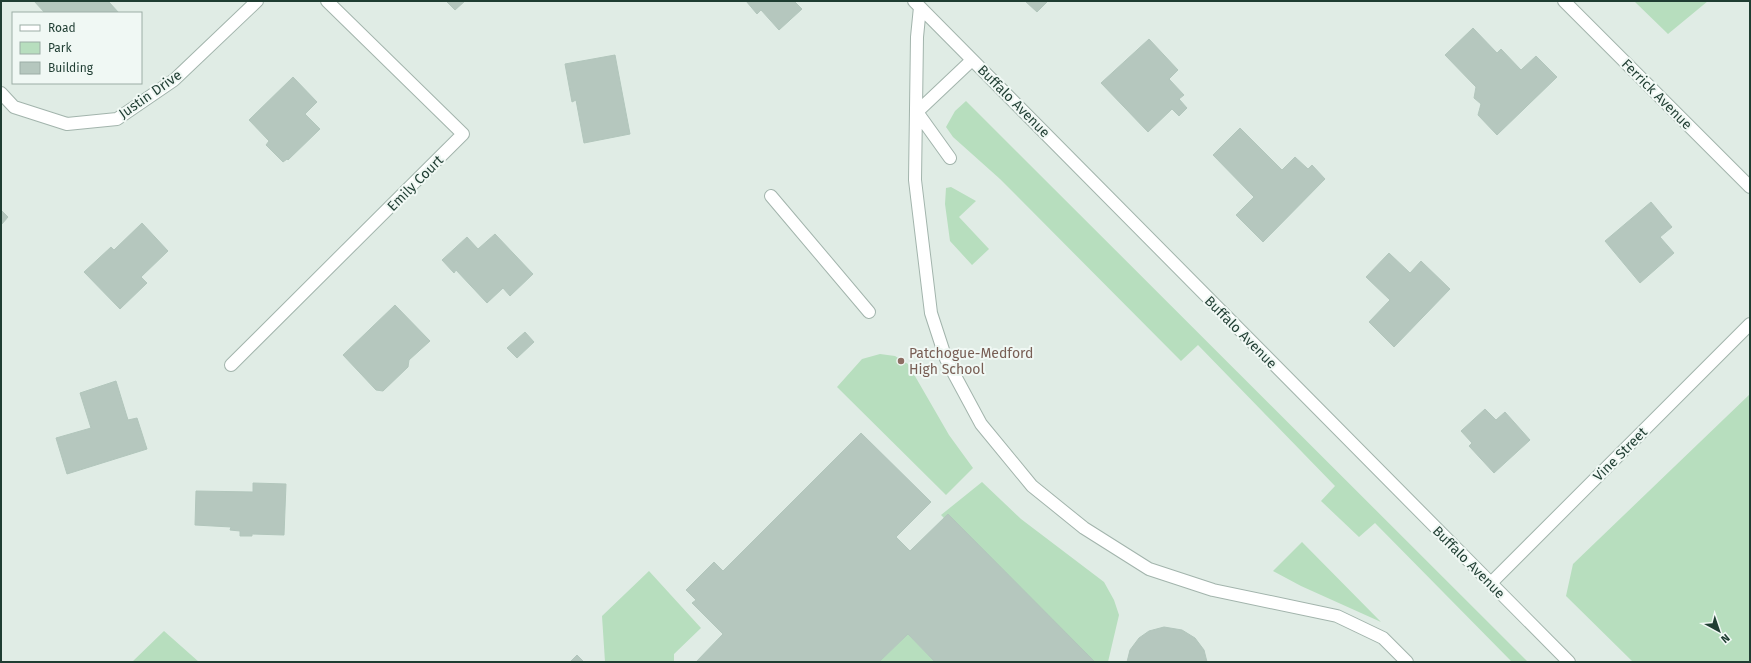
<svg xmlns="http://www.w3.org/2000/svg" width="1751" height="663" font-family="'Fira Sans',sans-serif">
	<rect width="100%" height="100%" fill="#e0ece5"/>
	<!-- green -->
	<path fill="#b7debe" d="M 1634,1 L 1708,1 L 1668,34 Z
		M 966,101 L 1528,662 L 1512,662 L 1375,523 L 1359,537 L 1321,501 L 1335,486 L 1198,345 L 1181,361 L 1000,179 L 953,137 L 946,127 L 955,111 Z
		M 951,187 L 976,201 L 959,217 L 989,249 L 972,265 L 950,241 L 945,204 L 946,188 Z
		M 880,354 L 895,356 L 908,364 L 949,435 L 973,468 L 946,495 L 837,387 L 862,359 Z
		M 1750,394 L 1750,662 L 1633,662 L 1566,596 L 1573,564 Z
		M 982,482 L 1021,519 L 1104,582 L 1114,600 L 1119,615 L 1108,662 L 1086,662 L 941,515 Z
		M 1302,542 L 1381,622 L 1301,586 L 1273,571 Z
		M 649,571 L 701,628 L 674,654 L 674,662 L 605,662 L 602,616 Z
		M 164,631 L 199,662 L 132,662 Z
		M 908,634 L 935,662 L 879,662 Z"/>
	<!-- building -->
	<path fill="#b5c7be" stroke="#b2c6bc" d="M 34,1 L 108,1 L 119,13 L 45,13 Z
		M 446,1 L 465,1 L 455,10 Z
		M 746,1 L 794,1 L 802,9 L 779,30 L 761,10 L 757,14 Z
		M 1025,1 L 1048,1 L 1037,12 Z
		M 1473,28 L 1497,53 L 1501,49 L 1521,70 L 1536,56 L 1557,77 L 1497,135 L 1478,115 L 1481,104 L 1474,98 L 1476,87 L 1445,55 Z
		M 1149,39 L 1178,70 L 1169,79 L 1184,95 L 1179,99 L 1187,108 L 1179,116 L 1172,109 L 1148,132 L 1101,83 Z
		M 615,55 L 630,134 L 584,143 L 576,100 L 572,102 L 565,64 Z
		M 293,77 L 317,102 L 305,114 L 320,129 L 288,160 L 287,159 L 283,162 L 266,145 L 269,141 L 249,120 Z
		M 1240,128 L 1282,170 L 1295,157 L 1308,169 L 1312,165 L 1325,179 L 1263,242 L 1236,215 L 1254,197 L 1213,155 Z
		M 1651,202 L 1672,227 L 1660,237 L 1674,253 L 1640,283 L 1605,241 Z
		M 1,210 L 8,217 L 1,225 Z
		M 142,223 L 168,251 L 141,277 L 147,283 L 120,309 L 84,272 L 111,247 L 114,250 Z
		M 495,234 L 533,274 L 510,296 L 503,288 L 487,303 L 456,270 L 454,273 L 442,260 L 467,237 L 478,249 Z
		M 1389,253 L 1410,273 L 1421,261 L 1450,289 L 1394,347 L 1369,322 L 1390,300 L 1366,277 Z
		M 395,305 L 430,341 L 409,360 L 408,367 L 383,391 L 376,390 L 343,355 Z
		M 525,332 L 534,342 L 517,358 L 507,348 Z
		M 116,381 L 128,420 L 137,418 L 147,449 L 67,474 L 56,438 L 91,428 L 80,393 Z
		M 1485,409 L 1496,420 L 1505,412 L 1530,440 L 1494,473 L 1469,446 L 1472,443 L 1461,431 Z
		M 861,433 L 931,502 L 896,537 L 910,551 L 948,514 L 1094,661 L 1093,662 L 935,662 L 908,634 L 879,662 L 696,662 L 723,634 L 692,603 L 696,600 L 686,590 L 714,562 L 723,571 Z
		M 253,483 L 286,484 L 284,535 L 252,534 L 252,536 L 240,536 L 240,531 L 230,530 L 231,527 L 195,525 L 196,491 L 253,492 Z
		M 1164,627 L 1182,630 L 1195,638 L 1204,650 L 1207,662 L 1127,662 L 1130,650 L 1139,638 L 1149,631 Z
		M 577,655 L 584,662 L 570,662 Z"/>
	<g fill="none" stroke-linecap="round" stroke-linejoin="round">
		<defs>
			<path id="minor" d="M 914,1 L 1569,662
				M 1564,1 L 1750,187
				M 920,7 L 917,37 L 915,180 L 931,313 L 946,359 L 981,424 L 1032,486 L 1084,528 L 1149,569 L 1213,590 L 1337,616 L 1383,638 L 1407,662
				M 1,93 L 14,107 L 67,124 L 117,119 L 174,80 L 257,1
				M 950,158 L 917,112 L 972,60
				M 771,196 L 869,312
				M 231,365 L 463,134 L 327,1
				M 1491,583 L 1750,324"/>
		</defs>
		<!-- minor casing -->
		<use href="#minor" stroke="#a2b4ac" stroke-width="14"/>
		<!-- minor -->
		<use href="#minor" stroke="#fff" stroke-width="12"/>
	</g>
	<!-- markers -->
	<circle fill="#8d6e63" stroke="#f0f8f4" stroke-width="1.5" cx="901" cy="361" r="4"/>
	<g text-anchor="middle" stroke-width="4" stroke-linejoin="round" paint-order="stroke">
		<!-- street labels -->
		<g font-size="14" fill="#1f3d32" stroke="#f0f8f4">
			<text transform="translate(150 94) rotate(-35)" y="5">Justin Drive</text>
			<text transform="translate(1657 94) rotate(45)" y="5">Ferrick Avenue</text>
			<text transform="translate(1014 101) rotate(45)" y="5">Buffalo Avenue</text>
			<text transform="translate(415 183) rotate(-45)" y="5">Emily Court</text>
			<text transform="translate(1241 332) rotate(45)" y="5">Buffalo Avenue</text>
			<text transform="translate(1620 454) rotate(-45)" y="5">Vine Street</text>
			<text transform="translate(1469 562) rotate(45)" y="5">Buffalo Avenue</text>
		</g>
		<!-- education labels -->
		<g font-size="14" fill="#785e54" stroke="#f0f8f4" text-anchor="start">
			<text x="909" y="358">Patchogue-Medford<tspan x="909" dy="16">High School</tspan></text>
		</g>
	</g>
	<!-- border -->
	<rect width="1751" height="663" fill="none" stroke="#1f3d32" stroke-width="4"/>
	<!-- legend -->
	<rect x="12" y="12" width="130" height="72" fill="#f0f8f4" stroke="#9cada6"/>
	<rect x="20" y="25" width="20" height="6" fill="#ffffff" stroke="#9cada6"/>
	<text x="48" y="32" font-size="12" fill="#1f3d32">Road</text>
	<rect x="20" y="42" width="20" height="12" fill="#b7debe" stroke="#9cada6"/>
	<text x="48" y="52" font-size="12" fill="#1f3d32">Park</text>
	<rect x="20" y="62" width="20" height="12" fill="#b5c7be" stroke="#9cada6"/>
	<text x="48" y="72" font-size="12" fill="#1f3d32">Building</text>
	<!-- north arrow -->
	<g transform="translate(1719 631) rotate(140)" stroke="#f0f8f4" stroke-width="3" paint-order="stroke">
	<path d="M0-3L7 15L0 10L-7 15Z" fill="#1f3d32"/>
	<text y="-6" font-size="11" font-weight="bold" text-anchor="middle" fill="#1f3d32">N</text>
	</g>
</svg>
